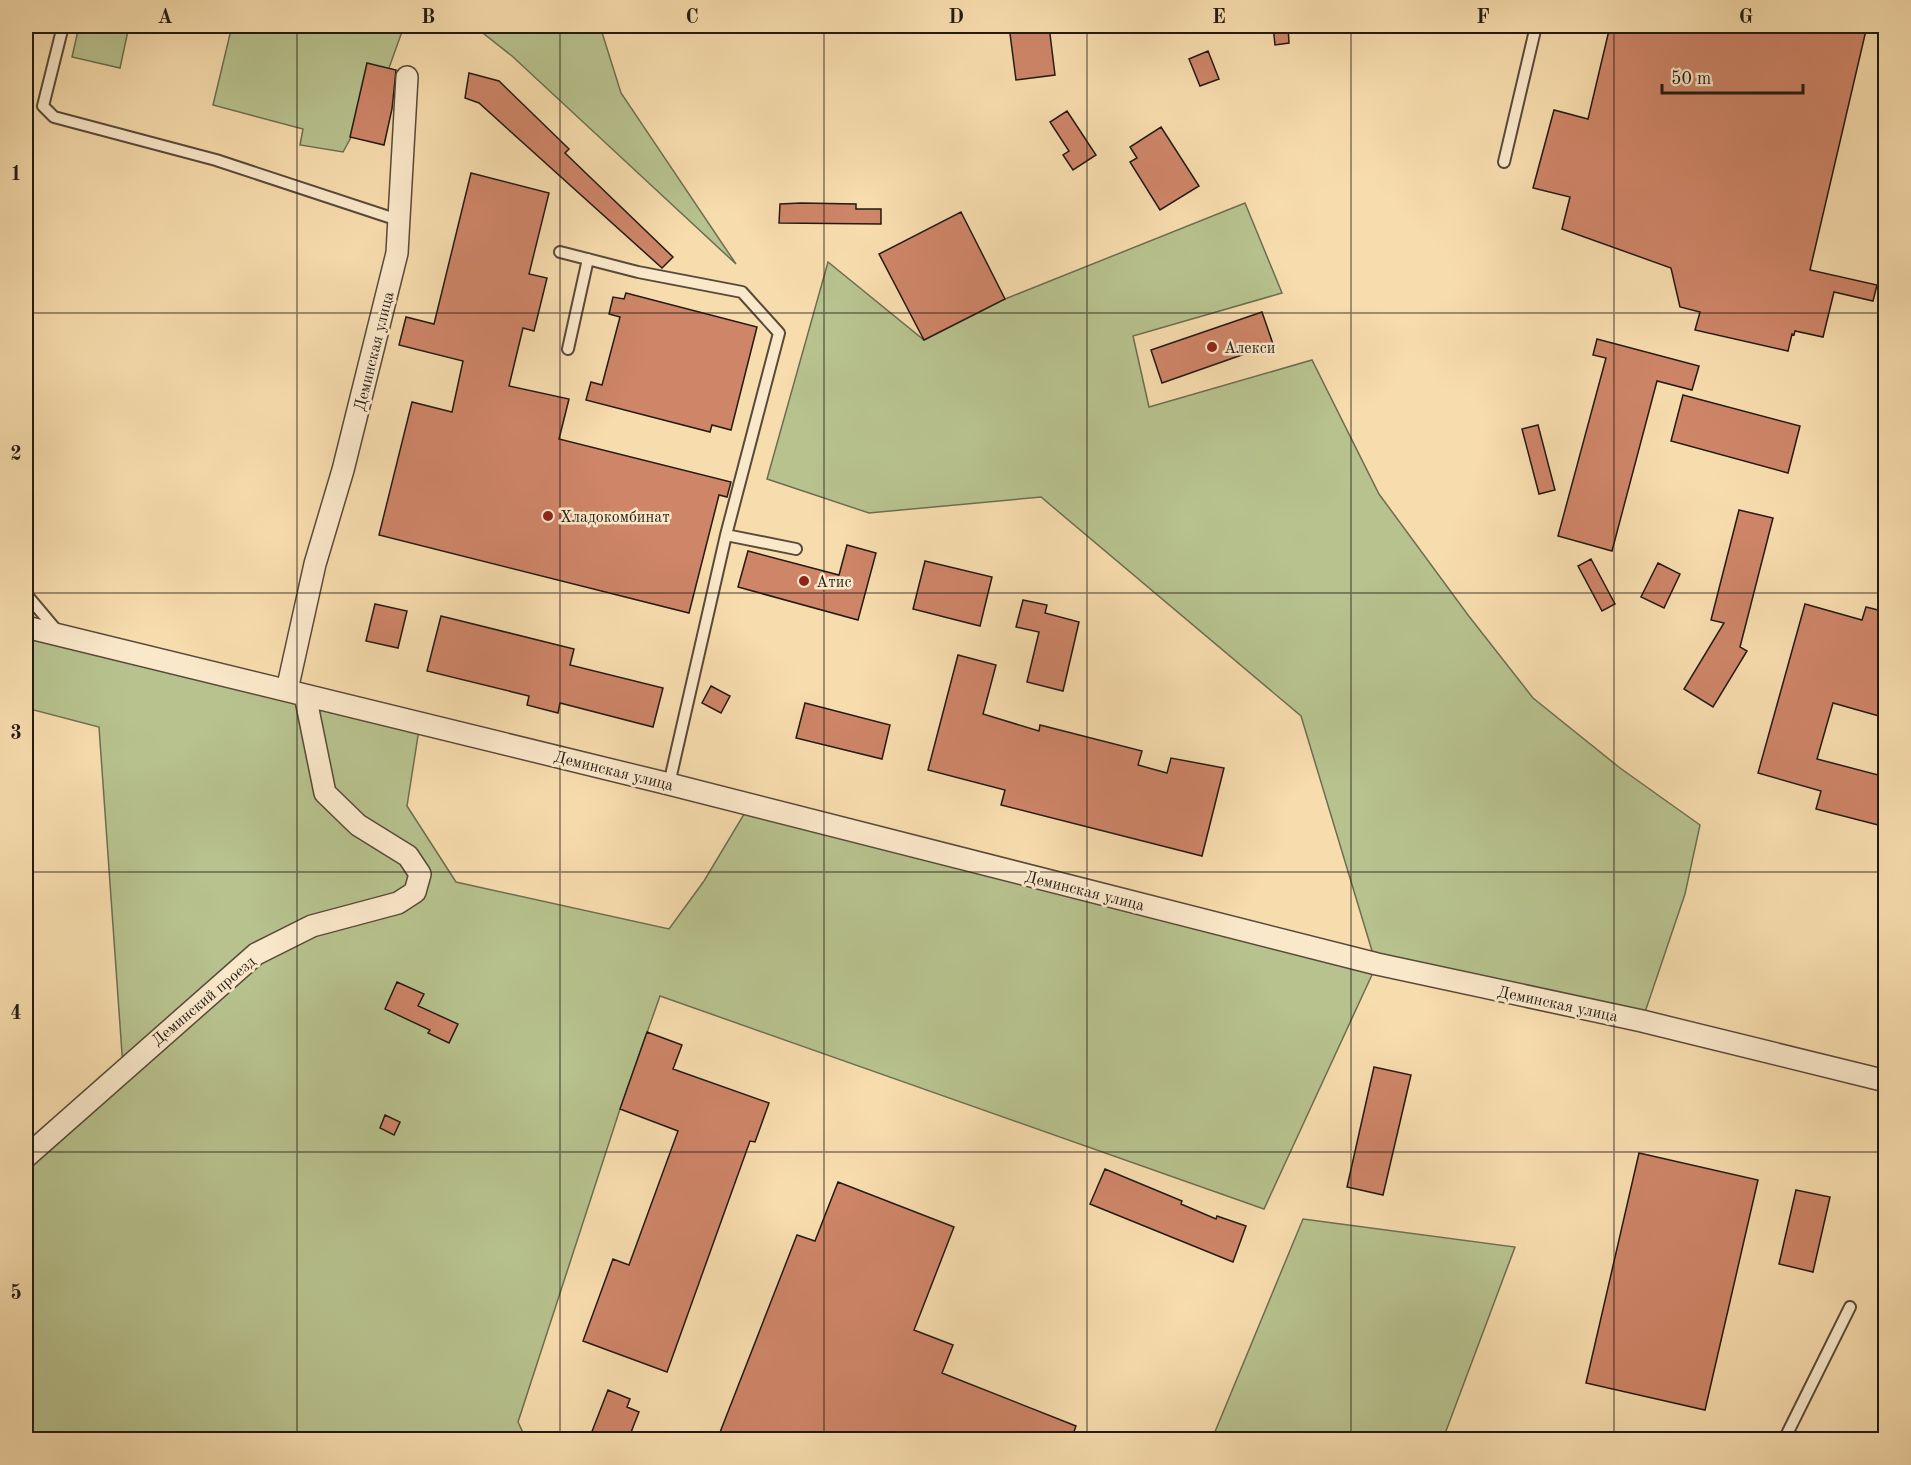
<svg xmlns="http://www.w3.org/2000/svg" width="1911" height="1465" font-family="'Old Standard TT',serif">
	<rect width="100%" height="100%" fill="#f7dcad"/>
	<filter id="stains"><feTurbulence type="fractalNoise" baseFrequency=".00333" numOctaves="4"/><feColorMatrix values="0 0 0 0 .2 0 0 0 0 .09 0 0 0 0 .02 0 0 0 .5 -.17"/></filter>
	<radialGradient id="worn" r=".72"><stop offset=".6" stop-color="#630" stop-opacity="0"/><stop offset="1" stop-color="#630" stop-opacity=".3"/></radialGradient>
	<!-- green -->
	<path fill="#b7c28e" stroke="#6d6e50" stroke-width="1.5" d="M 79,26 L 129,26 L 120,68 L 72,57 Z
		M 218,26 L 404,26 L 389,68 L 343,152 L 300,145 L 303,129 L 213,105 L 231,30 Z
		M 474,26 L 600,26 L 621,93 L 736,264 L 512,56 Z
		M 1245,203 L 1282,293 L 1133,336 L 1149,407 L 1312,360 L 1379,494 L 1468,615 L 1533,698 L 1620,768 L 1700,825 L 1685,894 L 1642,1021 L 1377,964 L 1264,1209 L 660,996 L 620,1109 L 518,1422 L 526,1439 L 26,1440 L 26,1157 L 123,1068 L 99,727 L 26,708 L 26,627 L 420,723 L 407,806 L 456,882 L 669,929 L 704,881 L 750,804 L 1376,964 L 1301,716 L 1041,497 L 869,513 L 767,479 L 828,262 L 924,340 L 1005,299 Z
		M 1303,1219 L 1515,1247 L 1443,1439 L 1212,1439 Z"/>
	<!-- building -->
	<path fill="#ce8568" stroke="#231a12" stroke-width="1.5" d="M 1009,26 L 1049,26 L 1055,75 L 1016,80 Z
		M 1273,26 L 1288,26 L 1289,43 L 1275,45 Z
		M 1610,26 L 1867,26 L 1810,270 L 1877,285 L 1873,301 L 1834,292 L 1823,337 L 1795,331 L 1794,335 L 1792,334 L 1788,351 L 1695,330 L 1700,312 L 1680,307 L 1671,268 L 1562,229 L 1570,197 L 1533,188 L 1554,110 L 1588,119 Z
		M 1208,51 L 1219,79 L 1200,86 L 1189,59 Z
		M 367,63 L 396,70 L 392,109 L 384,145 L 350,137 Z
		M 469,73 L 499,81 L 569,149 L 565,153 L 673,257 L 662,268 L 479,103 L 465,98 Z
		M 1067,111 L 1096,155 L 1073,170 L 1063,155 L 1069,151 L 1050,122 Z
		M 1161,127 L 1199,186 L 1160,210 L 1130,162 L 1137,158 L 1130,147 Z
		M 471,173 L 549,193 L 529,274 L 547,278 L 534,331 L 523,328 L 509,386 L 569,399 L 559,439 L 731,482 L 727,497 L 719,495 L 689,613 L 379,535 L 412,402 L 452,412 L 463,361 L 399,345 L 406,317 L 434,324 Z
		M 801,203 L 856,204 L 856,209 L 881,209 L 881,224 L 779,223 L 780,204 Z
		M 961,212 L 1005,299 L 924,340 L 879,254 Z
		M 626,293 L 757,327 L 731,430 L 712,425 L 710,432 L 586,400 L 591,382 L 602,385 L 620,317 L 609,314 L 613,297 L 624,299 Z
		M 1262,312 L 1273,344 L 1162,383 L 1151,350 Z
		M 1597,339 L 1699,366 L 1692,390 L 1657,381 L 1612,551 L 1558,536 L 1606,358 L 1593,355 Z
		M 1683,395 L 1800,426 L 1788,473 L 1671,441 Z
		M 1538,425 L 1555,490 L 1539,494 L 1522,429 Z
		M 1739,510 L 1773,518 L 1740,647 L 1747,651 L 1713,707 L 1684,689 L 1724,623 L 1711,620 Z
		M 847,545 L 876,553 L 858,620 L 738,587 L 748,551 L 839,575 Z
		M 1591,559 L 1615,604 L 1602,611 L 1578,566 Z
		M 925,561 L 992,577 L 980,626 L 913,609 Z
		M 1658,563 L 1680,574 L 1664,608 L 1641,597 Z
		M 1023,600 L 1047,605 L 1045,613 L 1079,622 L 1063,691 L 1027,682 L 1039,632 L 1016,627 Z
		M 375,604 L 407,611 L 398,648 L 366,641 Z
		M 1805,604 L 1862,620 L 1866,607 L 1886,612 L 1886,718 L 1833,703 L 1817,759 L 1886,777 L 1886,827 L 1816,809 L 1821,791 L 1758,773 Z
		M 441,616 L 574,649 L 570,665 L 663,688 L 653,727 L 560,703 L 558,713 L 527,705 L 529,696 L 427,671 Z
		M 958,655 L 996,665 L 983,714 L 1039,731 L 1040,725 L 1142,751 L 1138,765 L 1167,773 L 1171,758 L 1224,768 L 1202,856 L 1001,805 L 1005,790 L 928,770 Z
		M 711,686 L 730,696 L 721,713 L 702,703 Z
		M 805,703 L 890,725 L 882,759 L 796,738 Z
		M 397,982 L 424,994 L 418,1006 L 458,1024 L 449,1043 L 428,1033 L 430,1030 L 385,1009 Z
		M 647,1032 L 682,1045 L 673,1069 L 769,1103 L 755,1142 L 750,1141 L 667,1372 L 583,1341 L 613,1259 L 629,1265 L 678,1131 L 620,1109 Z
		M 1374,1067 L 1411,1075 L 1383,1195 L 1347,1187 Z
		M 385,1115 L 400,1122 L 394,1135 L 380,1128 Z
		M 1639,1153 L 1758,1180 L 1705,1410 L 1586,1383 Z
		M 1105,1169 L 1182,1201 L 1181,1204 L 1216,1219 L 1217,1216 L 1246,1226 L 1233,1262 L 1090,1204 Z
		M 838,1182 L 954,1227 L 914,1330 L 953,1345 L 942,1373 L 1076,1426 L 1071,1440 L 717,1440 L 797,1235 L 815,1241 Z
		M 1796,1190 L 1830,1197 L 1813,1272 L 1779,1264 Z
		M 608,1390 L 630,1399 L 627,1407 L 639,1412 L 628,1440 L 605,1440 L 591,1434 Z"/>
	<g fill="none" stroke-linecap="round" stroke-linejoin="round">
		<defs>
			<path id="service" d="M 63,26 L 43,106 L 54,117 L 216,160 L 398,220
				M 1504,162 L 1536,26
				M 560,252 L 638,272 L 742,292 L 779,333 L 726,535
				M 568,349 L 588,259
				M 26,594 L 58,632
				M 669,784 L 726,535 L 796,549
				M 1784,1440 L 1850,1307"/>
			<path id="minor" d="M 26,627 L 669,784 L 1377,964 L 1642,1021 L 1886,1081
				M 287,690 L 315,564 L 343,470 L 397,253 L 407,77
				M 26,1157 L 256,954 L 312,926 L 398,903 L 415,892 L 420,874 L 408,856 L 358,825 L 325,793 L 305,695"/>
		</defs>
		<!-- service casing -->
		<use href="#service" stroke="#584a39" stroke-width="14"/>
		<!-- minor casing -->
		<use href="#minor" stroke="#584a39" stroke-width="24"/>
		<!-- service -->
		<use href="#service" stroke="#fae8ca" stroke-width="10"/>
		<!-- minor -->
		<use href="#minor" stroke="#fae8ca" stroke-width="21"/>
	</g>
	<!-- grid -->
	<path fill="none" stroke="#231a12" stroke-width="1.5" stroke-opacity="0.55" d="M 297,26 L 297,1440M 560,26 L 560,1440M 824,26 L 824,1440M 1087,26 L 1087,1440M 1351,26 L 1351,1440M 1614,26 L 1614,1440M 26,313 L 1886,313M 26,593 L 1886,593M 26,872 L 1886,872M 26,1152 L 1886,1152"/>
	<!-- markers -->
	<g fill="#8f2418" stroke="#fae8ca" stroke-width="2">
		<circle cx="1212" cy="347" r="6"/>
		<circle cx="548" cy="516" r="6"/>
		<circle cx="804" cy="581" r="6"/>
	</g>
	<g text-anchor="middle" stroke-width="5" stroke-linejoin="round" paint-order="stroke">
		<!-- poi labels -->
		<g font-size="16" fill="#231a12" stroke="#fae8ca" text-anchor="start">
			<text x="1224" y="353">Алекси</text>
			<text x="560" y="522">Хладокомбинат</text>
			<text x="816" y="587">Атис</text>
		</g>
		<!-- street labels -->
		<g font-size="16" fill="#231a12" stroke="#fae8ca">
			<text transform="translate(373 351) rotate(-76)" y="6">Деминская улица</text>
			<text transform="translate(614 770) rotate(14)" y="6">Деминская улица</text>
			<text transform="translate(1085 890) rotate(14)" y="6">Деминская улица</text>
			<text transform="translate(203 1000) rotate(-40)" y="6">Деминский проезд</text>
			<text transform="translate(1558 1003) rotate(12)" y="6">Деминская улица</text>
		</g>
	</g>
	<!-- margin -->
	<rect width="1911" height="1465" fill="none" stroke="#f7dcad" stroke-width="66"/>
	<!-- scale -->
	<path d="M1662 84v9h141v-9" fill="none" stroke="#231a12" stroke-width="3"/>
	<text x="1671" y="84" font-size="18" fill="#231a12" stroke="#fae8ca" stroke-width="4.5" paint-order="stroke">50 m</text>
	<rect x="33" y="33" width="1845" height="1399" fill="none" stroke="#231a12" stroke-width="2"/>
	<g font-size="20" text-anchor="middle" font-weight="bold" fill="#231a12">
		<text x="165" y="23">A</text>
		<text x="428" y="23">B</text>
		<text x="692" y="23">C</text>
		<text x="956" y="23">D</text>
		<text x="1219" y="23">E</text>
		<text x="1483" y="23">F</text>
		<text x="1746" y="23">G</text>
		<text x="16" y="180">1</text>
		<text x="16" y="460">2</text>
		<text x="16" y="739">3</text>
		<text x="16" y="1019">4</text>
		<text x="16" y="1299">5</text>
	</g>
	<rect width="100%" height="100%" filter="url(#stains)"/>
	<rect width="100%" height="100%" fill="url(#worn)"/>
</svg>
